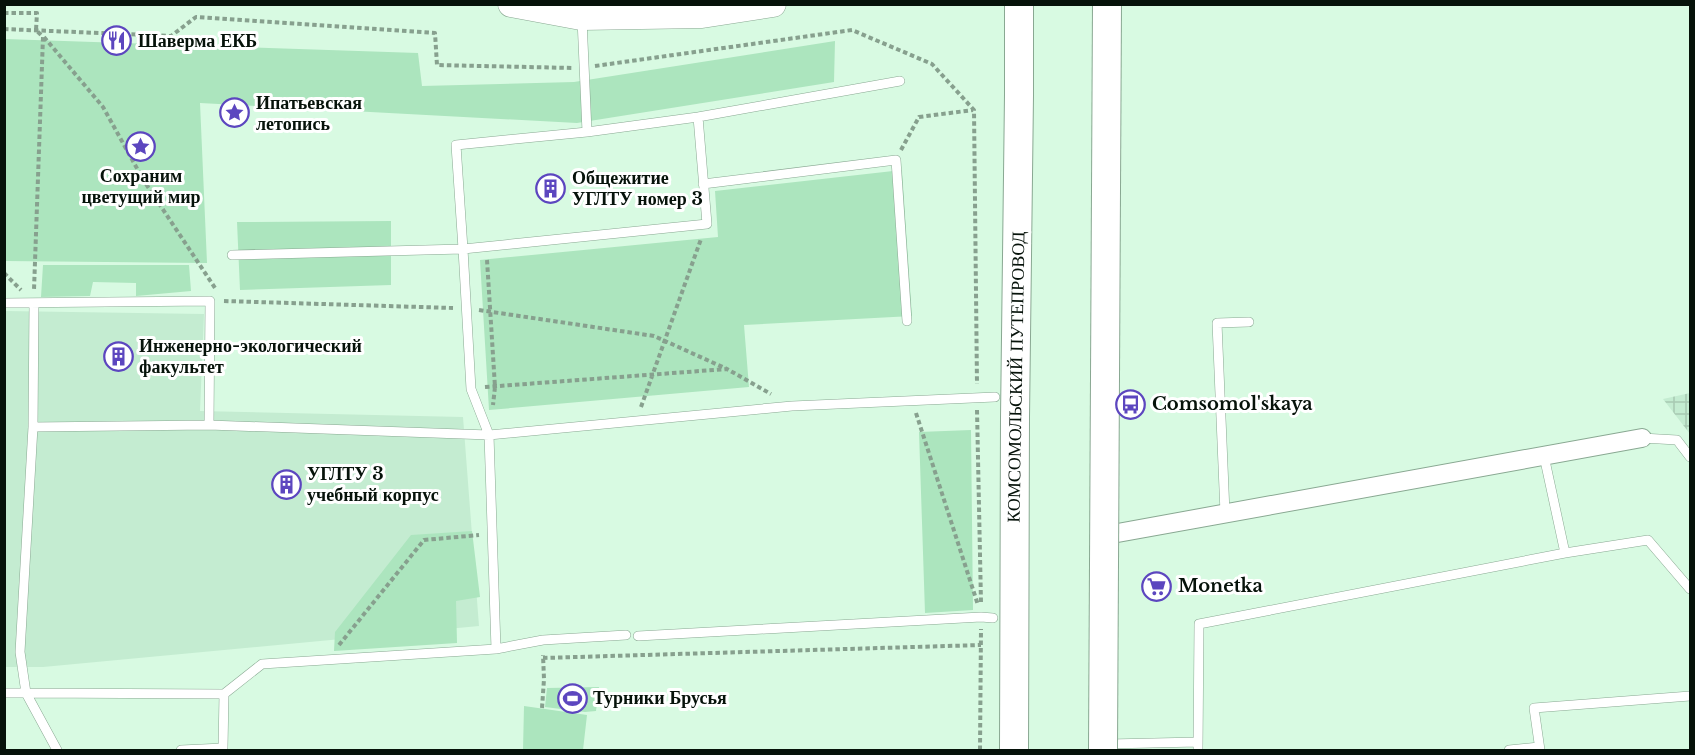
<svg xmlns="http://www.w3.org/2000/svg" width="1695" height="755" font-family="'Libre Baskerville',serif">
	<defs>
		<pattern id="industrial-grid" width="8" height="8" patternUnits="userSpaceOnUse" patternTransform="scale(1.5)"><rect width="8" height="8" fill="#c4ecd1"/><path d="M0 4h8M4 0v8" fill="none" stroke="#a7c9b2"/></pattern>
	</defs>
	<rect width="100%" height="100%" fill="#d8fae2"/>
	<!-- built -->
	<path fill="#c4ecd1" d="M 5,311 L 204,314 L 200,411 L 463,417 L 479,626 L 43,667 L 5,667 Z"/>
	<!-- industrial -->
	<path fill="url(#industrial-grid)" d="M 1690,393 L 1690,434 L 1663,399 Z"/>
	<!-- green -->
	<path fill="#ace5be" d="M 5,39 L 418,53 L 422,86 L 574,82 L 835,41 L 834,82 L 577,123 L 200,103 L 207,263 L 5,261 Z
		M 902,170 L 912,316 L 744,325 L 749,387 L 489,410 L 480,260 L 718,237 L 715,191 Z
		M 391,221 L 391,285 L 240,290 L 237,222 Z
		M 43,265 L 189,265 L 191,291 L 136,296 L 136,283 L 93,282 L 90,296 L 41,297 Z
		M 971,430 L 973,610 L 925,613 L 919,432 Z
		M 472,531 L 480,597 L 456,601 L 457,643 L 334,651 L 335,632 L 411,535 Z
		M 599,687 L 596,711 L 585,712 L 545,707 L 547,688 Z
		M 524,706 L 587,715 L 583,750 L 523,750 Z"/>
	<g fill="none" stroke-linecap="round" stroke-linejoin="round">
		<defs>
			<path id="service" d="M 582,19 L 587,132 L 456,145 L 463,249 L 707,224 L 698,117
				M 587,132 L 698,117 L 900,81
				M 703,184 L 896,160 L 907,321
				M 232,255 L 463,249 L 471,389 L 489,435 L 496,649
				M 4,303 L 210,301 L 209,425
				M 34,303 L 33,427 L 20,652 L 26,693 L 224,694
				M 33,427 L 209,425 L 489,435 L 792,406 L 995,397
				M 1642,438 L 1677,440 L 1690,457
				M 1544,456 L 1565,553
				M 1225,513 L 1217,323 L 1249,322
				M 638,636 L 981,617 L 993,618
				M 4,693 L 26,693 L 57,750
				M 1109,744 L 1198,742
				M 181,750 L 223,748 L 224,694 L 262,664 L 496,649 L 543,640 L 626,635
				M 1198,750 L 1199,624 L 1565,553 L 1648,540 L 1690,589
				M 1509,750 L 1539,747
				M 1540,750 L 1534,708 L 1690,696"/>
			<path id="minor" d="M 1112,534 L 1642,438"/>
			<path id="secondary" d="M 511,4 L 581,17 L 702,15 L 773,4"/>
			<path id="primary" d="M 1014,750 L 1015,418 L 1019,95 L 1019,4"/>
		</defs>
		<!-- service casing -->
		<use href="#service" stroke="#89a892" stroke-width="10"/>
		<!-- minor casing -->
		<use href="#minor" stroke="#89a892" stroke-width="20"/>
		<!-- secondary casing -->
		<use href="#secondary" stroke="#89a892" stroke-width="27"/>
		<!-- primary casing -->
		<use href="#primary" stroke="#89a892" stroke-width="30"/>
		<!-- path -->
		<path stroke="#87a08e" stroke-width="4" stroke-dasharray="4.5 3" stroke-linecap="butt" d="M 4,13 L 37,13 L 36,30 L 43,37 L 34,290
			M 4,29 L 171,36 L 196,17 L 435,33 L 437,65 L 573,68
			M 44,37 L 103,107 L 144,181 L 215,288
			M 595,66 L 852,30 L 932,64 L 974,110 L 977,384
			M 901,150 L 919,117 L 973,110
			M 487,260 L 495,387 L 493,405
			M 4,273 L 21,290
			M 224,301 L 453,308
			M 479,310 L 654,336 L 727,369
			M 485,387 L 727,369 L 771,394
			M 641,407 L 701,239
			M 977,410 L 981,603
			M 916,413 L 978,605
			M 339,645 L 424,540 L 479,535
			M 543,658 L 981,645
			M 542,708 L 544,679 L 543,655
			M 980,750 L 981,629"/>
		<!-- service -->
		<use href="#service" stroke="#fff" stroke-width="9"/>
		<!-- minor -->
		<use href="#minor" stroke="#fff" stroke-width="18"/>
		<!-- secondary -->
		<use href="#secondary" stroke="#fff" stroke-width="26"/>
		<!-- primary -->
		<use href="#primary" stroke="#fff" stroke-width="28"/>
		<defs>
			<path id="primary-bridge" d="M 1103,750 L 1107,4"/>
		</defs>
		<!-- primary-bridge casing -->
		<use href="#primary-bridge" stroke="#89a892" stroke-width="30" stroke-linecap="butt"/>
		<!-- primary-bridge -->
		<use href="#primary-bridge" stroke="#fff" stroke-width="28"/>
	</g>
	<!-- icons -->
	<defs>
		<symbol id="restaurant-ring" viewBox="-11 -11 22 22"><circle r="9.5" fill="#fff" stroke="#5c46bf" stroke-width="1.5"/><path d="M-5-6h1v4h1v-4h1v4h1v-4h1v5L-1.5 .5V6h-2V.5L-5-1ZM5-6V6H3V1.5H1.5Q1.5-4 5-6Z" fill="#5c46bf"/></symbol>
		<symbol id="sight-ring" viewBox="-11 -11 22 22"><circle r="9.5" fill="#fff" stroke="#5c46bf" stroke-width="1.5"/><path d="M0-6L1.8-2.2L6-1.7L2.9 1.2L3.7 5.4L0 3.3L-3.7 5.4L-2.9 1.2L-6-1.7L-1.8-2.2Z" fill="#5c46bf"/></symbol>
		<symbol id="building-ring" viewBox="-11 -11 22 22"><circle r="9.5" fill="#fff" stroke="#5c46bf" stroke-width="1.5"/><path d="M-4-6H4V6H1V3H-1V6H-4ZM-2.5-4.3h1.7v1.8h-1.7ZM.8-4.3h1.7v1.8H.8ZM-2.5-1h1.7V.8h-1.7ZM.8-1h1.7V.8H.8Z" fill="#5c46bf"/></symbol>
		<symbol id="bus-ring" viewBox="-11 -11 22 22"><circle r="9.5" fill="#fff" stroke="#5c46bf" stroke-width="1.5"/><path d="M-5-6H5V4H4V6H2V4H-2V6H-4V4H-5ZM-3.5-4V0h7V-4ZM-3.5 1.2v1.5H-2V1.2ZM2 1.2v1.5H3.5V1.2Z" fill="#5c46bf"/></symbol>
		<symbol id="supermarket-ring" viewBox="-11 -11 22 22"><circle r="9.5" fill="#fff" stroke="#5c46bf" stroke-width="1.5"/><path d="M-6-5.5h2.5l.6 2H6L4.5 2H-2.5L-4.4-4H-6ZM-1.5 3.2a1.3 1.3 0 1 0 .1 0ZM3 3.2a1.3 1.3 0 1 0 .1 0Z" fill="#5c46bf"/></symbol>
		<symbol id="stadium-ring" viewBox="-11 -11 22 22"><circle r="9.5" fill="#fff" stroke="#5c46bf" stroke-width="1.5"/><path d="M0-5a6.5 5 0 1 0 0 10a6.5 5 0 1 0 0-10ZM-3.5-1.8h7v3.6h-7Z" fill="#5c46bf"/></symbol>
	</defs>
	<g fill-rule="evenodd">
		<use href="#restaurant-ring" x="100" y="24" width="33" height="33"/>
		<use href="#sight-ring" x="218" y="96" width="33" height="33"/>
		<use href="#sight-ring" x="124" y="130" width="33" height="33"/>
		<use href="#building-ring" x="534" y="172" width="33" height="33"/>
		<use href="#building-ring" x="102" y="340" width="33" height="33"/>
		<use href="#bus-ring" x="1114" y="388" width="33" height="33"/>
		<use href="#building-ring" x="270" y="468" width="33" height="33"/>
		<use href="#supermarket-ring" x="1140" y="570" width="33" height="33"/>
		<use href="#stadium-ring" x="556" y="682" width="33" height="33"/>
	</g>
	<g text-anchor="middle" stroke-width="6" stroke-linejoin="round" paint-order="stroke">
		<!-- poi labels -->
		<g font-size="18" font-weight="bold" fill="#06120a" stroke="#fff" text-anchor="start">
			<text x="138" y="47">Шаверма ЕКБ</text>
			<text x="256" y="109">Ипатьевская<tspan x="256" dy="21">летопись</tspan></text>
			<text x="141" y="182" text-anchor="middle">Сохраним<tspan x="141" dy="21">цветущий мир</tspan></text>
			<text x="572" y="184">Общежитие<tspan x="572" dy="21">УГЛТУ номер 3</tspan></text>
			<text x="139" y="352">Инженерно-экологический<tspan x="139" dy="21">факультет</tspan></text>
			<text x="1152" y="410">Comsomol'skaya</text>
			<text x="307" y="480">УГЛТУ 3<tspan x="307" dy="21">учебный корпус</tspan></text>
			<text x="1178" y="592">Monetka</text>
			<text x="593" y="704">Турники Брусья</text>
		</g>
		<!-- street labels -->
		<g font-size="18" fill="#06120a" stroke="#fff">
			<text transform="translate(1016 377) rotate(-89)" y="6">КОМСОМОЛЬСКИЙ ПУТЕПРОВОД</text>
		</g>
	</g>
	<!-- border -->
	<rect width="1695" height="755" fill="none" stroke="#06120a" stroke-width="12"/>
</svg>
